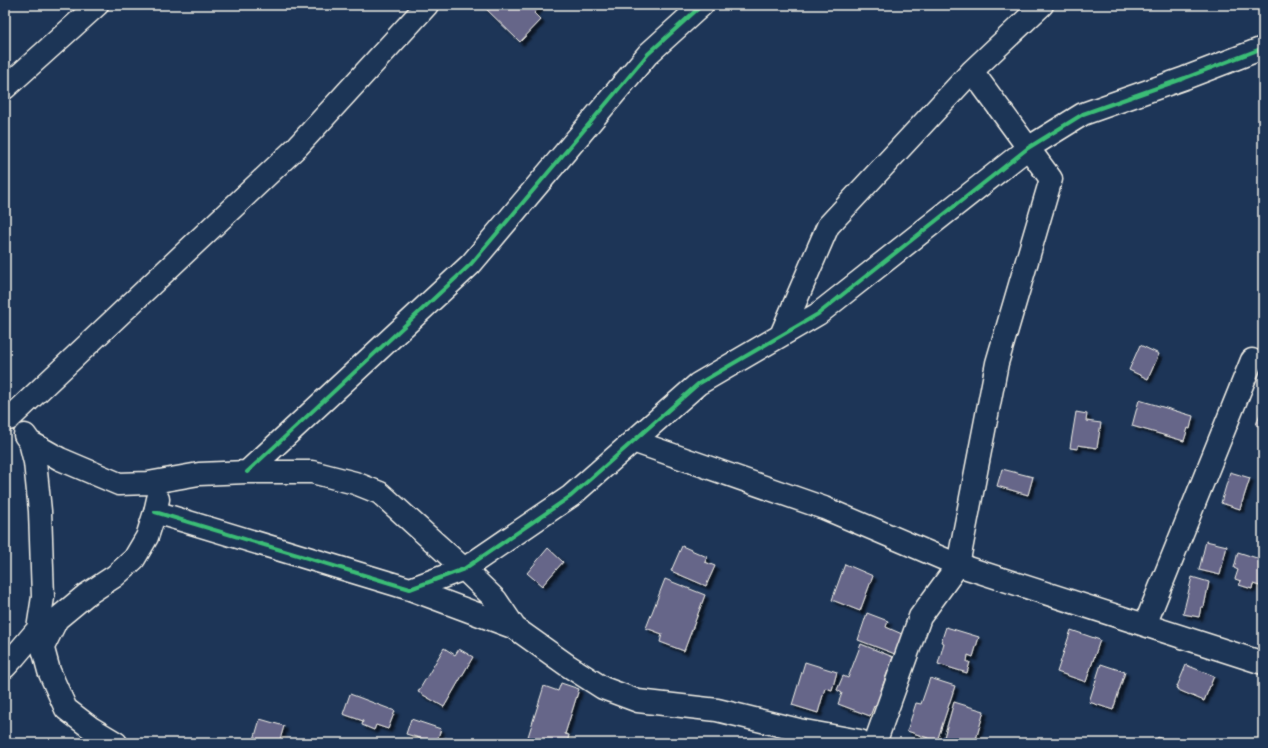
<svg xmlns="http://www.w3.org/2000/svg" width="1268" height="748" font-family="Delius,sans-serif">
	<defs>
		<filter id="shadow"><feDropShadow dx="3.5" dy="3.5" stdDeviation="1" flood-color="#0009"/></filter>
	</defs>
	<rect width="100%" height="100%" fill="#1d3557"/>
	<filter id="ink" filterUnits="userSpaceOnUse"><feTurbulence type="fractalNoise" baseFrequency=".025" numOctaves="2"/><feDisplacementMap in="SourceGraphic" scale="8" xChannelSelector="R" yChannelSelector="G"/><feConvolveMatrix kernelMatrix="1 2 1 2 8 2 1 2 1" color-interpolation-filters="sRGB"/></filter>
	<g filter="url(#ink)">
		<!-- building -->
		<path fill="#666689" stroke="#f4f1e8" filter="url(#shadow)" d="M 482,5 L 542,5 L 534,13 L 541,20 L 520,42 Z
			M 1140,345 L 1159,354 L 1148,379 L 1129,370 Z
			M 1139,400 L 1193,416 L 1190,429 L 1188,428 L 1184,441 L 1132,426 Z
			M 1263,405 L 1263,428 L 1256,425 Z
			M 1076,412 L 1087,414 L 1086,421 L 1101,423 L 1097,448 L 1078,445 L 1078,449 L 1070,448 Z
			M 1002,469 L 1033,477 L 1028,495 L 997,486 Z
			M 1230,472 L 1250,478 L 1240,509 L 1221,503 Z
			M 1206,541 L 1227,546 L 1220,575 L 1199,570 Z
			M 682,546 L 707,557 L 705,562 L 715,566 L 706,586 L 671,571 Z
			M 548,548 L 563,562 L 542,586 L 527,573 Z
			M 1238,552 L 1263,560 L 1263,587 L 1253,584 L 1252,589 L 1239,585 L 1241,581 L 1235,579 L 1238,570 L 1234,568 Z
			M 845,564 L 873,576 L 860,611 L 832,600 Z
			M 1192,577 L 1209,582 L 1204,607 L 1201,607 L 1199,617 L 1183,614 Z
			M 665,579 L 705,595 L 684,651 L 660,642 L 662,634 L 646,628 Z
			M 867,613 L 888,621 L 886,627 L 902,634 L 895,654 L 858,640 Z
			M 946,627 L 979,637 L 973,657 L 968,655 L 967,662 L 970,662 L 967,673 L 938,664 L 944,643 L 941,642 Z
			M 1071,630 L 1100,640 L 1086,682 L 1057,672 Z
			M 861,644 L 893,657 L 881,690 L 887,692 L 880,709 L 874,706 L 870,716 L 838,704 L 842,693 L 837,690 L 843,676 L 848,678 Z
			M 444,648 L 455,655 L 459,649 L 473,657 L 444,707 L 418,692 Z
			M 805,662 L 837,672 L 832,690 L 825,688 L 818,713 L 792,705 Z
			M 1101,664 L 1125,672 L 1113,710 L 1089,702 Z
			M 1186,665 L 1214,676 L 1204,701 L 1176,689 Z
			M 930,678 L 955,686 L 937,741 L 907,731 L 916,703 L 921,704 Z
			M 561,683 L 579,689 L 565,734 L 569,735 L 567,743 L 526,743 L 544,686 L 558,691 Z
			M 350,694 L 395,711 L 388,729 L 376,725 L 374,730 L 362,725 L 363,721 L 343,714 Z
			M 954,702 L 984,711 L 975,743 L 964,743 L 944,737 Z
			M 260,719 L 284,726 L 279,743 L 253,743 Z
			M 411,719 L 441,729 L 436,743 L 406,734 Z
			M 1158,737 L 1168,743 L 1154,743 Z
			M 445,738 L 474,743 L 444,743 Z"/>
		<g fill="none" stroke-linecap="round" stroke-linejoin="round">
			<defs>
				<path id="minor" d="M 5,88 L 97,5
					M 781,335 L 828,226 L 972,71
					M 9,419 L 297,147 L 427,5
					M 633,441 L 824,508 L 958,565 L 997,363 L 1051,179 L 972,71 L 1042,5
					M 30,442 L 60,459 L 119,484 L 148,483 L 199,474 L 247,472 L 312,472 L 355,483 L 380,493 L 464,569 L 496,600 L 515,628 L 567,665 L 603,688 L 638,701 L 717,710 L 799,730 L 860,741 L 862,743
					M 247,472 L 471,264 L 648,54 L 702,5
					M 155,512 L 410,589 L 464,569 L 571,496 L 698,384 L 818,314 L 1028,148 L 1083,114 L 1185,78 L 1263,48
					M 410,589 L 515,628
					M 1145,625 L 1252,360
					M 39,634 L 49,671 L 66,709 L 91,728 L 116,743
					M 43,647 L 57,619 L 86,595 L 115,576 L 134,559 L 147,537 L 155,512 L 158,499
					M 5,667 L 15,656 L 38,629 L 43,597 L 40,511 L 35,462 L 30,442 L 25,435
					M 875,743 L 920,617 L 958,565 L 1263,663"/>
			</defs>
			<!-- minor casing -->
			<use href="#minor" stroke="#f4f1e8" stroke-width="25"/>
			<!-- minor -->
			<use href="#minor" stroke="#1d3557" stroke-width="22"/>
			<defs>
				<path id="cycleway" d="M 247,472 L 471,264 L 648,54 L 702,5
					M 155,512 L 410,589 L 464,569 L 571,496 L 698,384 L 818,314 L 1028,148 L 1083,114 L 1185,78 L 1263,48"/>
			</defs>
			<!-- cycleway casing -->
			<use href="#cycleway" stroke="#1d3557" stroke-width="6"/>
			<!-- cycleway -->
			<use href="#cycleway" stroke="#3abd76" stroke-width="4"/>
		</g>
	</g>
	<!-- margin -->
	<rect width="1268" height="748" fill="none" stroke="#1d3557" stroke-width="20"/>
	<rect x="10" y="10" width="1248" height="728" fill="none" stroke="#f4f1e8" stroke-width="1.5" filter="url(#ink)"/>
</svg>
